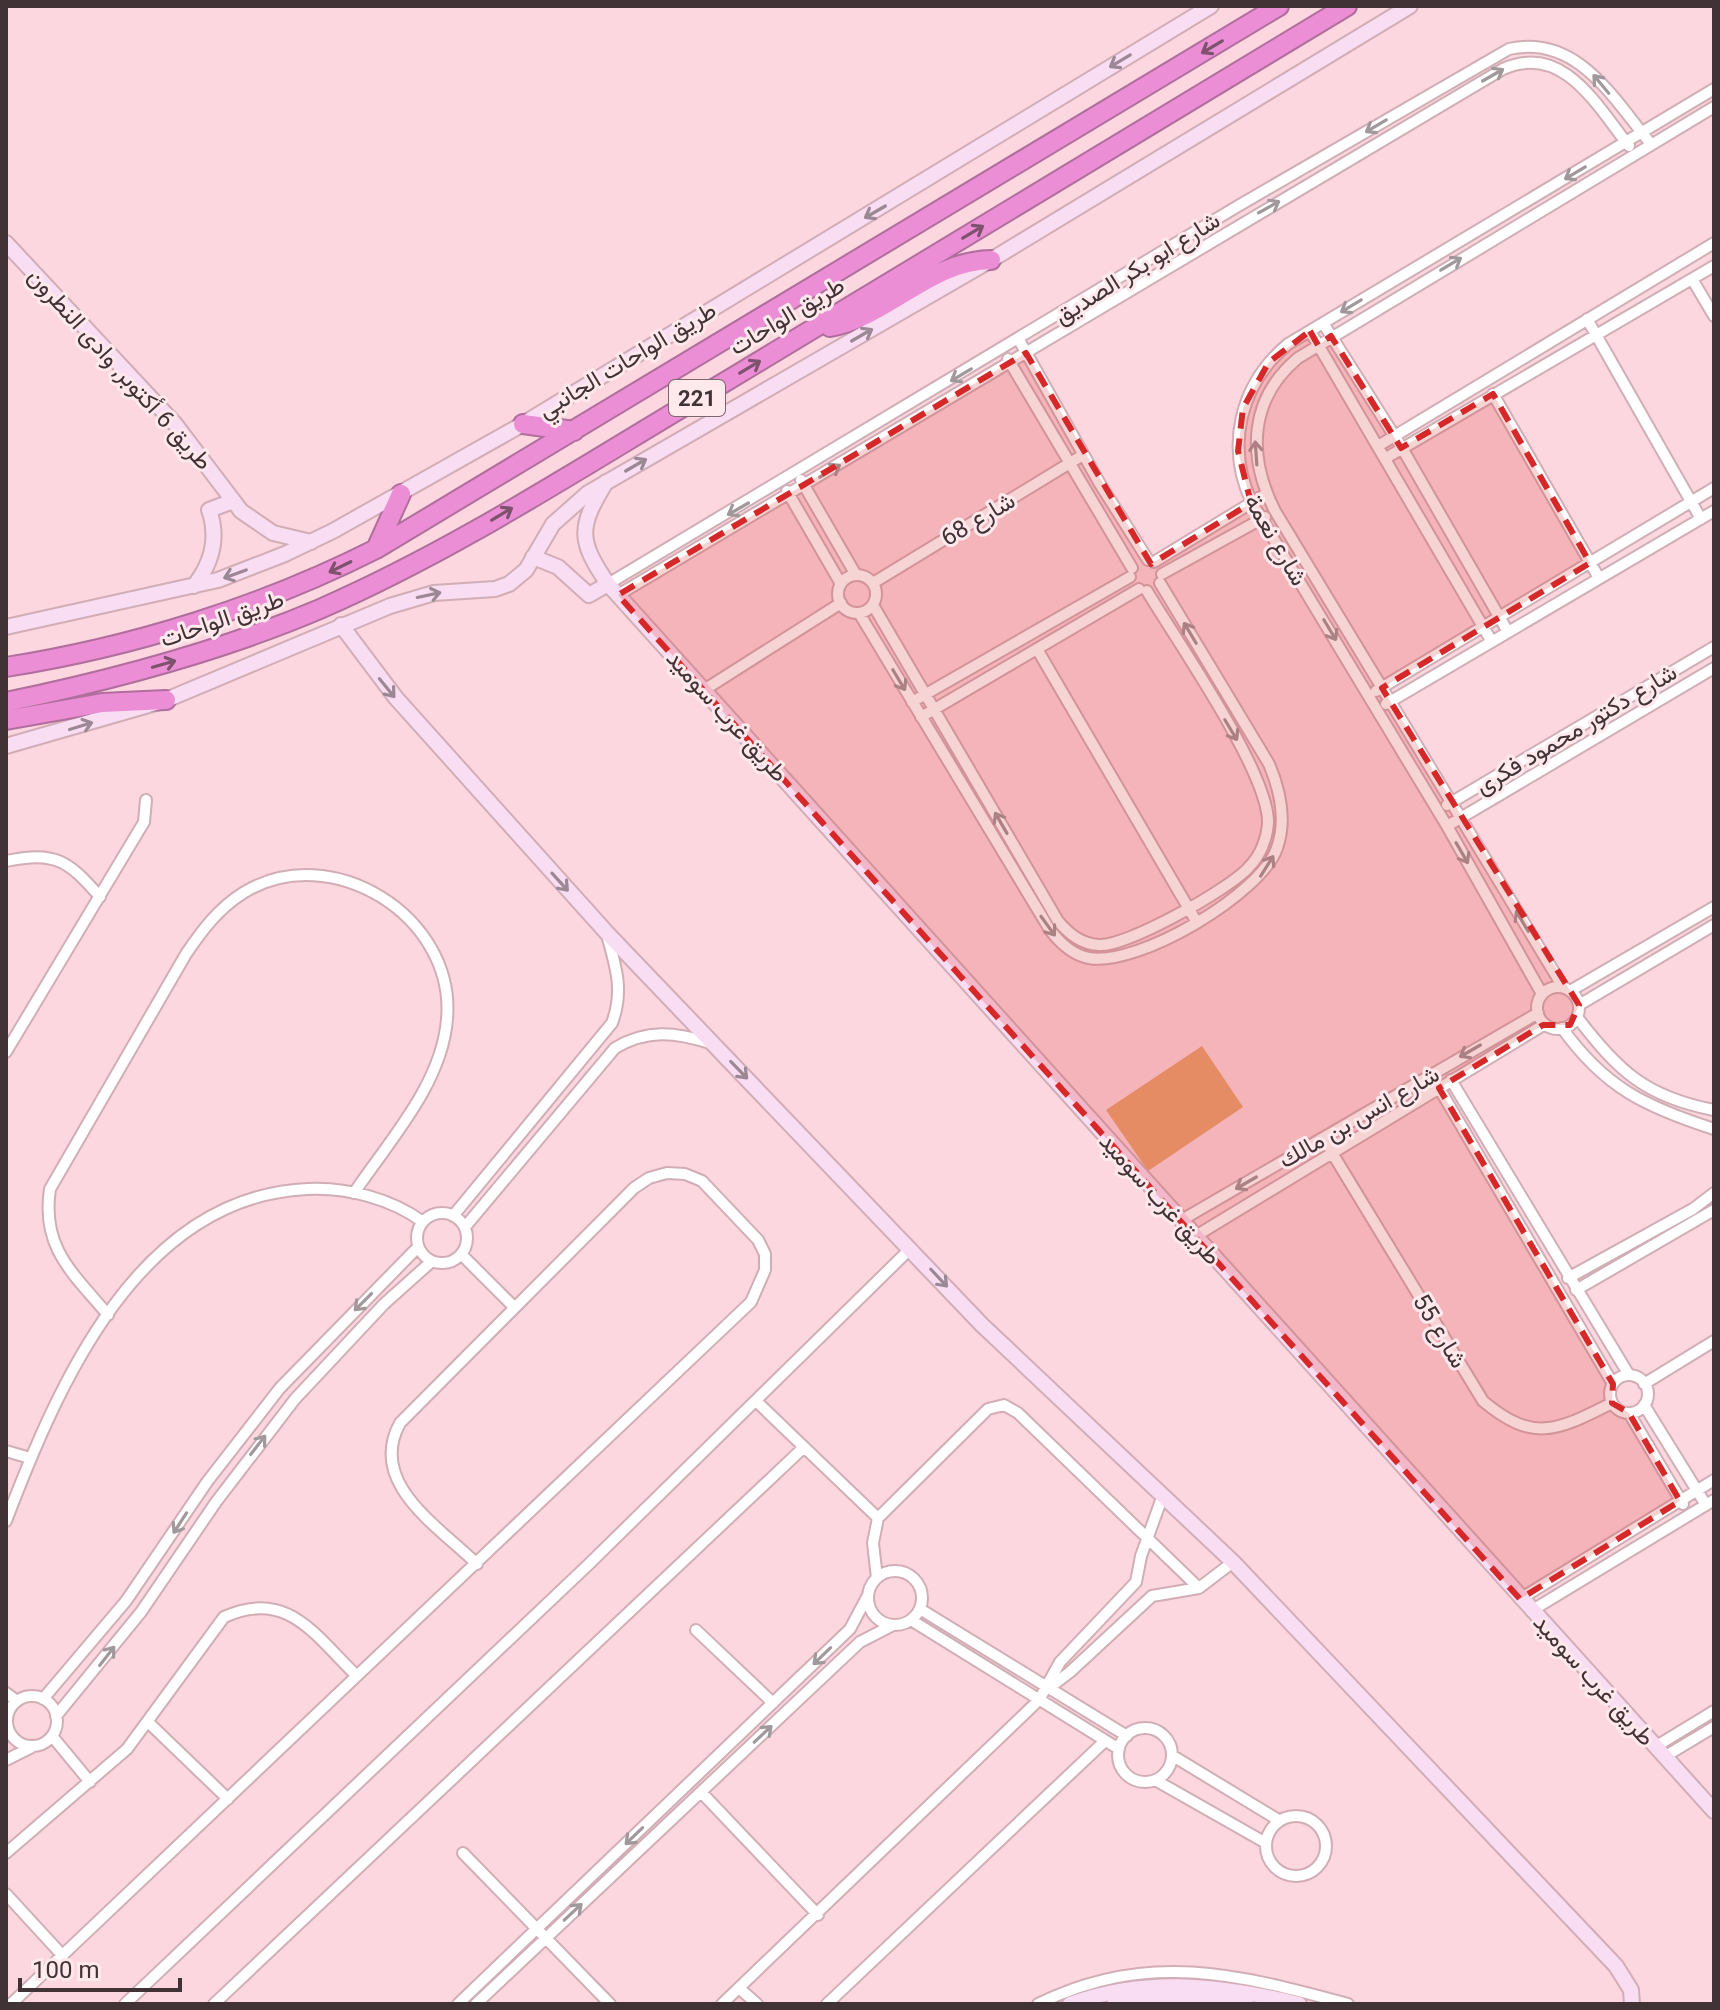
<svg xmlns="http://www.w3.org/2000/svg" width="1720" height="2010" font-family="Roboto,Vazirmatn,sans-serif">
	<rect width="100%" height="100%" fill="#fcd7df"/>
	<!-- green -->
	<path fill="#e9a573" d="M 1202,1046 L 1243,1107 L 1148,1171 L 1106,1110 Z"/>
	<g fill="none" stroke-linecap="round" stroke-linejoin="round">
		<defs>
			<path id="street" d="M 1692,279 L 1714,316
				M 1587,319 L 1701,519
				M 1323,323 L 1402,448 L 1508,632
				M 1310,331 L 1492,642
				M 1019,340 L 1100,484 L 1148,560
				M 1008,359 L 1132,568
				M 1493,394 L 1599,578
				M 1378,446 L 1714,243
				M 1386,458 L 1714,266
				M 801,480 L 856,575
				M 787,491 L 841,584
				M 1154,562 L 1266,494
				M 1162,574 L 1265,517
				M838 594a19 19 0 1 1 38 0a19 19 0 1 1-38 0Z
				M 873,583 L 1083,455
				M 608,584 L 1238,206 L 1509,49 C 1577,34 1613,98 1651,144
				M 618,595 L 1503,69 C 1563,42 1597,106 1629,146
				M 873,605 L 1058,921 C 1069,934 1081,944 1099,945 C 1126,947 1230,889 1249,867 C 1260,856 1267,839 1268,823 C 1269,772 1176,640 1147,591
				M 859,613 L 1050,930 C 1060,943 1072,955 1089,958 C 1138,967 1261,894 1277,848 C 1287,820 1280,790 1269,764 L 1160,583
				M 1037,649 L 1196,921
				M 704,690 L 841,603
				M 1376,691 L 1714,488
				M 912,702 L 1130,577
				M 1386,704 L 1714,511
				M 921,717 L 1139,589
				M 1447,805 L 1714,647
				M 1447,826 L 1714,668
				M 6,861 C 55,851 68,860 100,897
				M 1563,987 L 1275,511 C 1247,456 1249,399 1298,358 L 1714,107
				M1537 1008a21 21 0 1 1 42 0a21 21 0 1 1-42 0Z
				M 1570,991 L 1714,907
				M 1542,994 L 1447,826 L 1252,503 C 1225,446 1240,384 1288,344 L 1714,89
				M 1579,1005 L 1714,925
				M 1577,1017 C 1618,1071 1646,1097 1714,1110
				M 1562,1028 C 1605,1088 1646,1107 1714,1129
				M 6,1052 L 144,822 L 146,800
				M 1451,1080 L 1629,1375
				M 1439,1088 L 1613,1384
				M 1323,1138 L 1483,1401 C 1534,1444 1558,1430 1612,1403
				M417 1238a25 25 0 1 1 50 0a25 25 0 1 1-50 0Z
				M 453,1216 L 612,1023 C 624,991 616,967 607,935
				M 1180,1221 L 1538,1013
				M 465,1227 L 615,1048 C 647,1029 675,1032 710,1043
				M 1194,1237 L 1545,1024
				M 461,1254 L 514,1307
				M 1568,1278 L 1693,1209 L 1714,1193
				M 1576,1290 L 1714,1210
				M 108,1315 C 73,1273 41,1248 50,1189 L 186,954 C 203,929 218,909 243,893 C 331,838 456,917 447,1019 C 442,1084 389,1141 354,1193
				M1610 1394a19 19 0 1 1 38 0a19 19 0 1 1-38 0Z
				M 1644,1384 L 1714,1341
				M 756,1401 L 878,1518
				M 1644,1405 L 1706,1505
				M 1629,1413 L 1683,1504
				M 6,1451 L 30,1458
				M 6,1521 C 58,1385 138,1196 308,1189 C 347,1187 392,1199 423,1222
				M868 1598a27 27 0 1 1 54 0a27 27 0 1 1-54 0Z
				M 877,1578 L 873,1543 L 878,1518 L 988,1409 L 1004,1405 L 1018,1413 L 1199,1588
				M 1520,1599 L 1714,1480
				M 920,1609 L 1127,1736
				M 1531,1611 L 1714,1500
				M 911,1620 L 1119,1749
				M 696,1630 L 773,1703
				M 1049,1688 L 1070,1672 L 1152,1596 L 1199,1588 L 1233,1562
				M 6,1693 L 17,1701
				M7 1721a25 25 0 1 1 50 0a25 25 0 1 1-50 0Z
				M 43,1699 L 126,1601 L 207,1482 L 280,1388 L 418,1247
				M 56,1716 L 141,1612 L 216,1502 L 295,1399 L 384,1304 L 432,1261
				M 149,1723 L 228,1799
				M1118 1755a27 27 0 1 1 54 0a27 27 0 1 1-54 0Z
				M 52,1736 L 90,1782
				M 1655,1747 L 1714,1711
				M 1173,1756 L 1280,1821
				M 1664,1757 L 1714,1727
				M 6,1760 L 32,1747
				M 1155,1780 L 1266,1843
				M 701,1792 L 818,1915
				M1266 1846a30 30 0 1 1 60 0a30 30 0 1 1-60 0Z
				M 6,1853 L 127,1749 L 224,1617 C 288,1588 315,1636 357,1676
				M 463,1853 L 610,2004
				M 6,1894 L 63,1956
				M 739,1988 L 757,2004
				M 11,2004 L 751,1302 L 765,1270 L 765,1254 L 758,1240 L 702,1181 L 685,1174 L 667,1173 L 649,1178 L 634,1188 L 400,1423 C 367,1483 438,1526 477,1564
				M 125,2004 L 589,1564 L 911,1248
				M 214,2004 L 802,1449
				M 458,2004 L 850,1629 L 868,1595
				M 476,2004 L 860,1642 L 893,1625
				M 722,2004 L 1039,1700 L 1060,1662 L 1136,1582 L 1141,1556 L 1163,1495
				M 827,2004 L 1105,1741
				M 1038,2004 C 1147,1950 1237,1974 1348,2004"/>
			<path id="secondary" d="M 6,243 L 175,424 L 241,511 L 273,533 L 311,542
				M 606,482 C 578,528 578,540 608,584 L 1714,1811
				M 533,557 L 558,567 L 589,595 L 608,584
				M 194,586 C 212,563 219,538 209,510 L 233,501
				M 341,625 L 396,698 L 607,933 L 982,1325 L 1233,1562 L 1616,1966 L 1631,1990 L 1632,2004
				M 6,627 L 218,580 L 285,554 L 333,531 L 523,424 L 1211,6
				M 6,746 L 166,700 L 390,606 L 434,593 L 495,589 L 509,584 L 526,570 L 553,524 L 588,493 L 991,260 L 1410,6
				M 1070,2004 C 1148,1976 1221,1985 1299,2004
				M 1114,2004 L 1179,1996 L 1246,2004"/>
			<path id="highway" d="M 830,327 C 889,316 929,261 991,260
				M 523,424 L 574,431
				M 376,549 L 401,494
				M 6,667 C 133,647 261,607 376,549 L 1279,6
				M 6,702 C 113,680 219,652 320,609 C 460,548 589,462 720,385 C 930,260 1137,131 1347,6
				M 6,720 L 102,703 L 166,700"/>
		</defs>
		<!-- street casing -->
		<use href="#street" stroke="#d1aeb6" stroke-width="14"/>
		<!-- secondary casing -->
		<use href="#secondary" stroke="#d1aeb6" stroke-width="18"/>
		<!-- highway casing -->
		<use href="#highway" stroke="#b06e9d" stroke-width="22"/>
		<!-- street -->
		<use href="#street" stroke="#fff" stroke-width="10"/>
		<!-- secondary -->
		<use href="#secondary" stroke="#f9ddf2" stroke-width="14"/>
		<!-- highway -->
		<use href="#highway" stroke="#ec8ed5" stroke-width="18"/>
	</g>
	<!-- one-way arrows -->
	<defs><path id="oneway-shaft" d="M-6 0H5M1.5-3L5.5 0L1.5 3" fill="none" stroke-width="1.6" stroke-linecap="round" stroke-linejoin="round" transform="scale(2)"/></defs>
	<g stroke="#7c526d">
		<use href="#oneway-shaft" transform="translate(1212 47) rotate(149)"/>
		<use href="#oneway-shaft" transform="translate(973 232) rotate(-31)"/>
		<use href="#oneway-shaft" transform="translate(750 367) rotate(-31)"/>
		<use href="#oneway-shaft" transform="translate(502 514) rotate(-31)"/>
		<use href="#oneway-shaft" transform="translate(340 567) rotate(154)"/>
		<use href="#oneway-shaft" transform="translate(164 664) rotate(-16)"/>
	</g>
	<g stroke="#9c8894">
		<use href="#oneway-shaft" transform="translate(1120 61) rotate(149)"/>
		<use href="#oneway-shaft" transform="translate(875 212) rotate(150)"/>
		<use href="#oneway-shaft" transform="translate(862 335) rotate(-30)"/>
		<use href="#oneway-shaft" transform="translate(636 465) rotate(-30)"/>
		<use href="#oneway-shaft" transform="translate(235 574) rotate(160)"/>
		<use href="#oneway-shaft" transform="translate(429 595) rotate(-12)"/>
		<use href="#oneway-shaft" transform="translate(387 688) rotate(51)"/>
		<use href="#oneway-shaft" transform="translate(81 726) rotate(-17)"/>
		<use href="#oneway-shaft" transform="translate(560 882) rotate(48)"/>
		<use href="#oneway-shaft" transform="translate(739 1070) rotate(46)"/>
		<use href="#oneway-shaft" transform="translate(939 1278) rotate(47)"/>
	</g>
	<g stroke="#a0989a">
		<use href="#oneway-shaft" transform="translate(1493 75) rotate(-30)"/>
		<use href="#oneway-shaft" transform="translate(1601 84) rotate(-130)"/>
		<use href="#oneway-shaft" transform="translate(1376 126) rotate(149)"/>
		<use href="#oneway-shaft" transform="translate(1575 173) rotate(149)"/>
		<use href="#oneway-shaft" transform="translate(1269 207) rotate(-29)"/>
		<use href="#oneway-shaft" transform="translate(1451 264) rotate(-31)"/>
		<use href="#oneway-shaft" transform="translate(1351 306) rotate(149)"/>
		<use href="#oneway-shaft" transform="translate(961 375) rotate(149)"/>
		<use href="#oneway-shaft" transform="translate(1256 453) rotate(-94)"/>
		<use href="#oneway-shaft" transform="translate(830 471) rotate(-31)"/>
		<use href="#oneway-shaft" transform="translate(738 509) rotate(150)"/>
		<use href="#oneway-shaft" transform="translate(1330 630) rotate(59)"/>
		<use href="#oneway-shaft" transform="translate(1190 633) rotate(-121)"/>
		<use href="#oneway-shaft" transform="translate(899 680) rotate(59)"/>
		<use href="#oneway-shaft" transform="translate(1231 730) rotate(59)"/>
		<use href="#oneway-shaft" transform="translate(1001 823) rotate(-120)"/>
		<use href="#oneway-shaft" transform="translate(1462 853) rotate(60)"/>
		<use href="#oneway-shaft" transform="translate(1267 866) rotate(-58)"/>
		<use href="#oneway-shaft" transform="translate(1522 921) rotate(-121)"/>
		<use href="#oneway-shaft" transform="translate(1048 926) rotate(54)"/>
		<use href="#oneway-shaft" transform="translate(1470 1051) rotate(150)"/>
		<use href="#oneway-shaft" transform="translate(1246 1183) rotate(150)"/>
		<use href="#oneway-shaft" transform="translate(363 1302) rotate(135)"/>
		<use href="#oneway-shaft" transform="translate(258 1445) rotate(-52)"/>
		<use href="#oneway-shaft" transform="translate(180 1523) rotate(123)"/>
		<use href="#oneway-shaft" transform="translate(107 1656) rotate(-52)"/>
		<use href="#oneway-shaft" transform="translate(822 1656) rotate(136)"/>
		<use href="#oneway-shaft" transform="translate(763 1734) rotate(-43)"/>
		<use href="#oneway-shaft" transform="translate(634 1836) rotate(136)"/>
		<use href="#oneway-shaft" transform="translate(573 1912) rotate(-43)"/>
	</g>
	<!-- marked area -->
	<path fill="#d62828" fill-opacity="0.2" stroke="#d62828" stroke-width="6" stroke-dasharray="16 10" stroke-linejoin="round" d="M 1310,331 L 1318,345 L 1331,336 L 1401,448 L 1493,394 L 1590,563 L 1382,688 L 1579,1005 L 1570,1025 L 1543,1025 L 1439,1088 L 1613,1384 L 1612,1403 L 1629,1413 L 1680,1501 L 1520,1599 L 618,595 L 1026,353 L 1151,564 L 1251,503 L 1238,451 L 1243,408 L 1269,362 Z"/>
	<g text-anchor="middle" stroke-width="6" stroke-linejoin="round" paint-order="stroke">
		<!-- shield labels -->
		<rect fill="#ffe9ed" stroke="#79696c" stroke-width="2" x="669" y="380" width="56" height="36" rx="6"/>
		<g font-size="22" font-weight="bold" fill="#403235">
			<text x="697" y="406">221</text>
		</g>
		<!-- street labels -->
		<g font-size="24" fill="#403235" stroke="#ffe9ed">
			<text transform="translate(1137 268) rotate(-32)" y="8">شارع ابو بكر الصديق</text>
			<text transform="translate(787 316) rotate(-31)" y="8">طريق الواحات</text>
			<text transform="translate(627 360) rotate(-31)" y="8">طريق الواحات الجانبي</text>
			<text transform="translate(120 369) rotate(48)" y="8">طريق 6 أكتوبر, وادى النطرون</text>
			<text transform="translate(978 519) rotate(-31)" y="8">شارع 68</text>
			<text transform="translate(1276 540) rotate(60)" y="8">شارع نعمة</text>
			<text transform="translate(222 619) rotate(-19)" y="8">طريق الواحات</text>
			<text transform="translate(727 716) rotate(48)" y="8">طريق غرب سوميد</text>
			<text transform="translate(1576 729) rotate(-31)" y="8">شارع دكتور محمود فكرى</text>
			<text transform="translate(1359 1117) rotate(-30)" y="8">شارع انس بن مالك</text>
			<text transform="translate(1160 1199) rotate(48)" y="8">طريق غرب سوميد</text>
			<text transform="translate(1440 1331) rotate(59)" y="8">شارع 55</text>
			<text transform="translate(1594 1680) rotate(48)" y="8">طريق غرب سوميد</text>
		</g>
	</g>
	<!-- border -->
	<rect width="1720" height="2010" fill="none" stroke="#403235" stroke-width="16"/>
	<!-- scale -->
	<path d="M20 1978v12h160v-12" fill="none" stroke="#403235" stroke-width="4"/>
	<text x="32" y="1978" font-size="24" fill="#403235" stroke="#ffe9ed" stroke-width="6" paint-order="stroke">100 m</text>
</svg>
